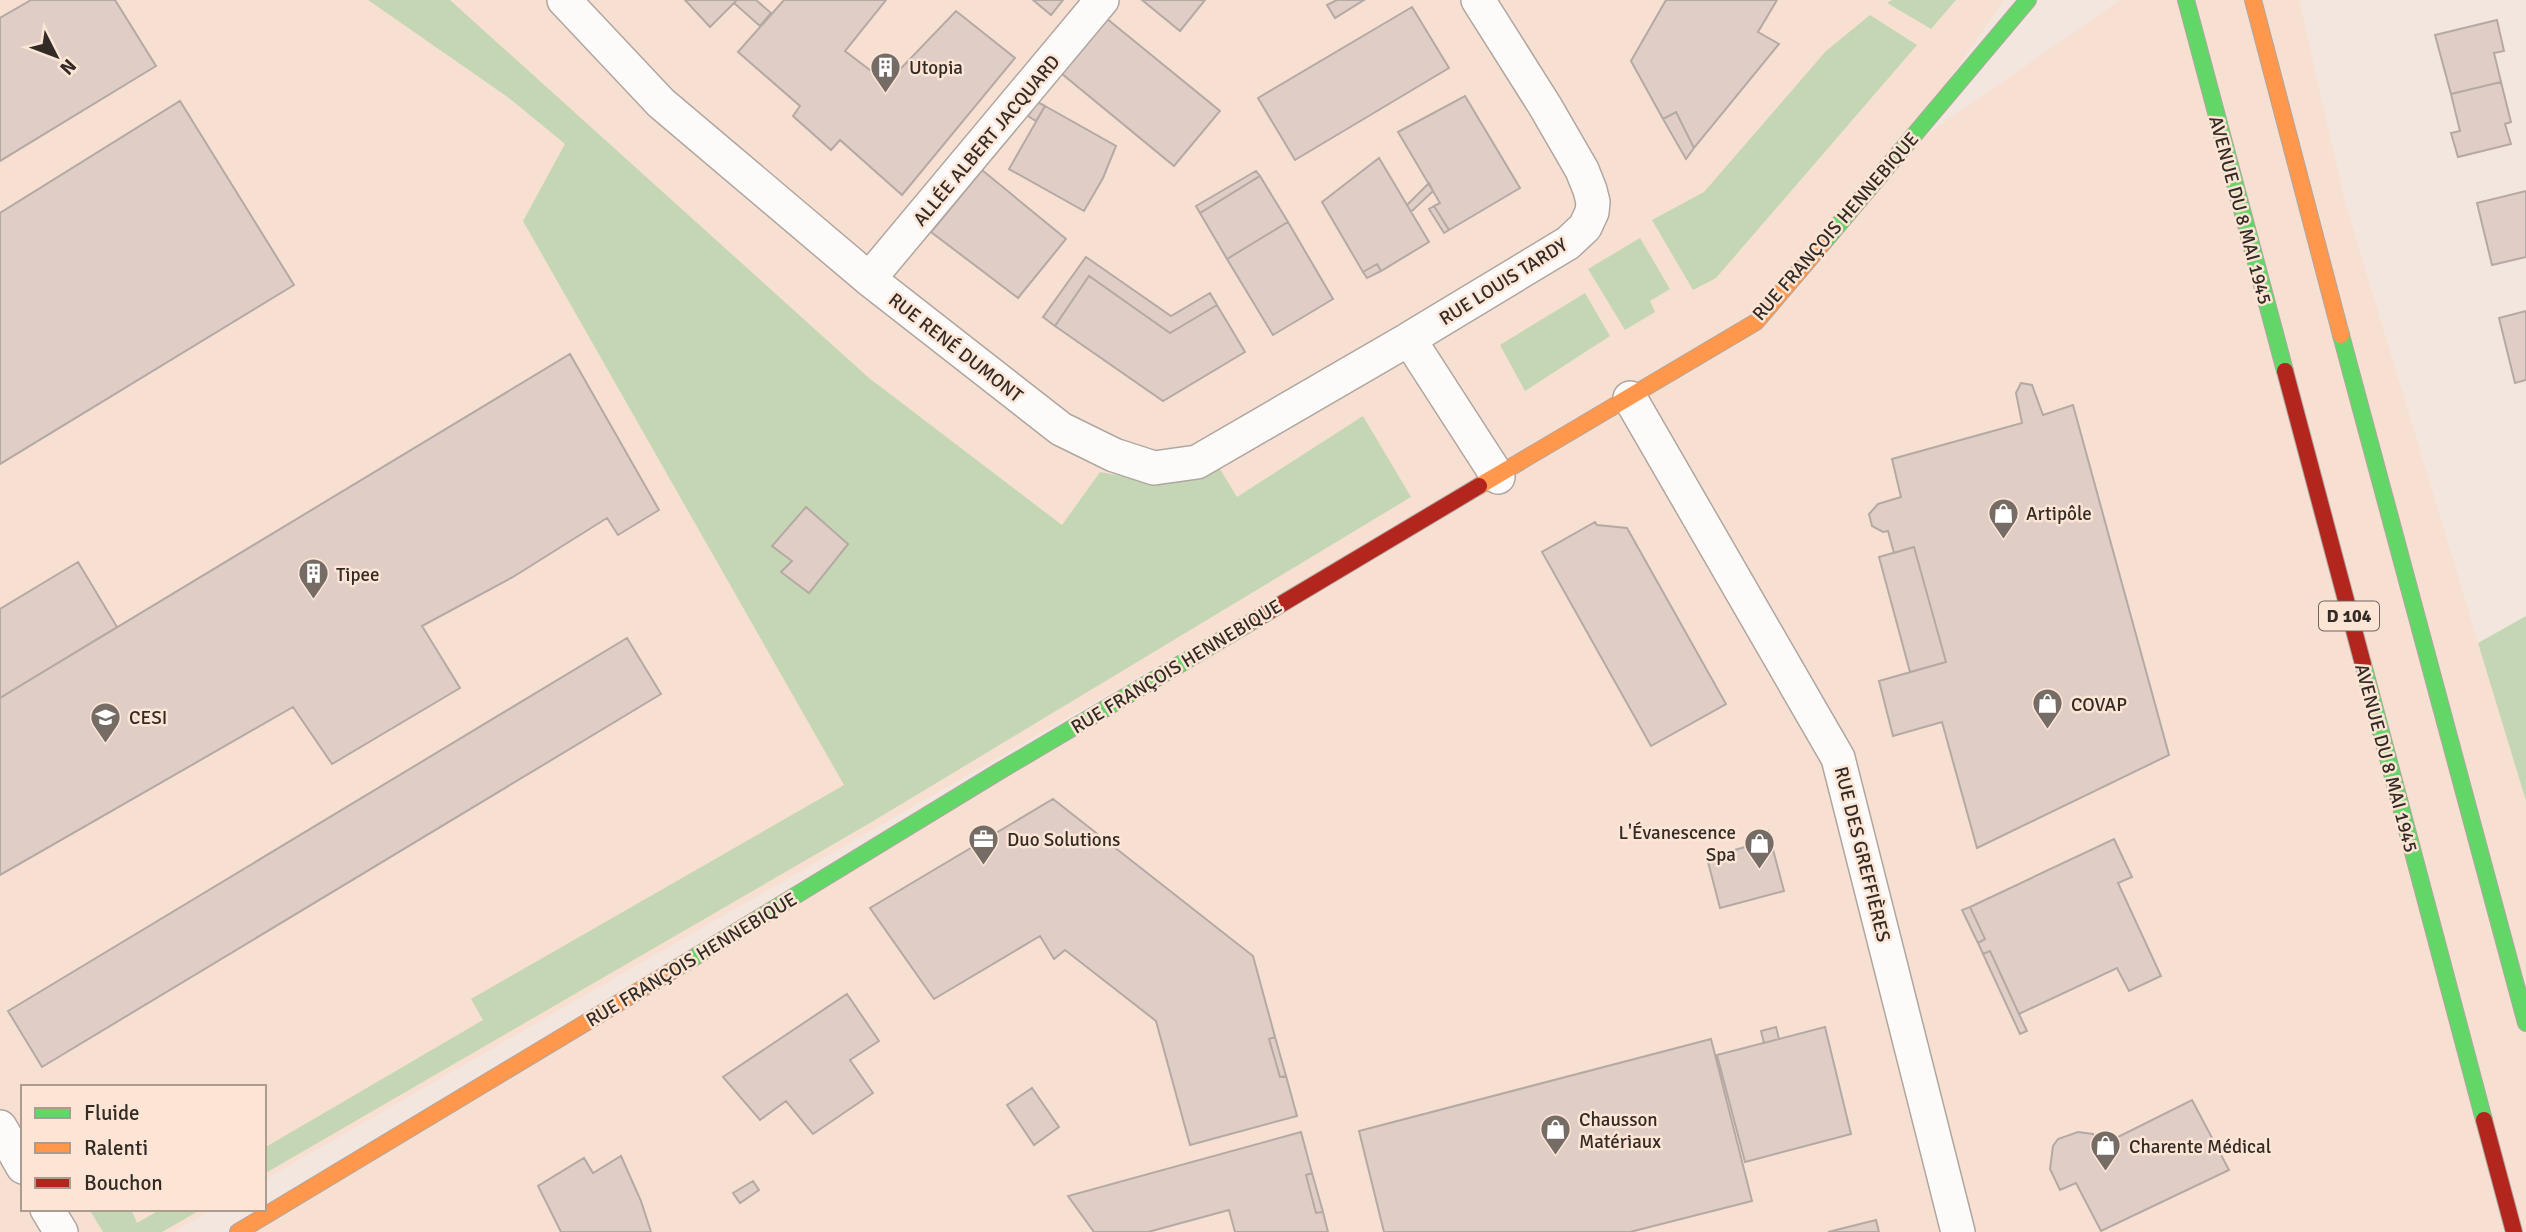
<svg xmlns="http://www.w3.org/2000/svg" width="2526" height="1232" font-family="Signika,sans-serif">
	<rect width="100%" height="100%" fill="#f3e6de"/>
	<!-- built -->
	<path fill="#f7e0d2" d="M 0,0 L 2004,0 L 1897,155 L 2120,0 L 2299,0 L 2345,202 L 2526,801 L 2526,1232 L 232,1232 L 1717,344 L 264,1180 L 264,1087 L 23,1087 L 23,1209 L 213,1209 L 174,1232 L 0,1232 Z"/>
	<!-- green -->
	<path fill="#c5d6b4" d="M 368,0 L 450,0 L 869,378 L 1062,525 L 1100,472 L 1166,484 L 1220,469 L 1237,497 L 1363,416 L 1411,497 L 870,823 L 264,1174 L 264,1148 L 483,1020 L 471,999 L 844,785 L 523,221 L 565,144 L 509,98 Z
		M 1892,0 L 1956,0 L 1931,29 L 1887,3 Z
		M 1870,15 L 1917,45 L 1716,278 L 1693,290 L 1652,220 L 1704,192 L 1826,51 Z
		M 1640,238 L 1670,289 L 1650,301 L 1655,312 L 1625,330 L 1588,269 Z
		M 1585,293 L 1610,336 L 1525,391 L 1500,345 Z
		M 2526,616 L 2526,801 L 2478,643 Z
		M 89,1209 L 131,1209 L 137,1223 L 161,1209 L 202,1209 L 162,1232 L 103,1232 Z"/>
	<!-- building -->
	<path fill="#e0cdc6" stroke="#b4a9a4" stroke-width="2" d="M 31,0 L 115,0 L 156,66 L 0,161 L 0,18 Z
		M 685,0 L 737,0 L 710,27 Z
		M 737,0 L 756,0 L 771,13 L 760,26 L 734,3 Z
		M 784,0 L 886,0 L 845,51 L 887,83 L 956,11 L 1015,58 L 902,195 L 840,140 L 831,150 L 793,116 L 800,106 L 738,52 Z
		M 1033,0 L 1063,0 L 1051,15 Z
		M 1142,0 L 1205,0 L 1180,31 Z
		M 1337,0 L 1364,0 L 1335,18 L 1327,5 Z
		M 1666,0 L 1777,0 L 1758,32 L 1779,44 L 1694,148 L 1676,112 L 1663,119 L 1631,61 Z
		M 1412,7 L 1449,68 L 1295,160 L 1258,98 Z
		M 1106,18 L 1220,111 L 1174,166 L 1061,73 Z
		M 2497,20 L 2504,51 L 2494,53 L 2501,82 L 2451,94 L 2435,35 Z
		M 2501,82 L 2511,122 L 2505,124 L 2511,144 L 2458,157 L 2451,133 L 2460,131 L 2451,94 Z
		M 1465,96 L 1520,188 L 1449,230 L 1434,206 L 1440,203 L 1398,132 Z
		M 180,101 L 294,285 L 0,464 L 0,213 Z
		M 1037,102 L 1045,106 L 1036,121 L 1028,116 Z
		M 1045,106 L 1116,146 L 1103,178 L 1084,211 L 1009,169 Z
		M 1676,112 L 1694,148 L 1686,159 L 1663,119 Z
		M 1379,158 L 1429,242 L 1381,271 L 1377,264 L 1363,272 L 1322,202 Z
		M 982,170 L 1066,239 L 1018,298 L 931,232 Z
		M 1256,171 L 1260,176 L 1200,213 L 1196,206 Z
		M 1260,176 L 1288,222 L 1227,259 L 1200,213 Z
		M 1429,183 L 1433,191 L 1411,212 L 1407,205 Z
		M 2526,191 L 2526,257 L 2492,265 L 2477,203 Z
		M 1434,206 L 1449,230 L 1444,233 L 1429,209 Z
		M 1288,222 L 1333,299 L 1273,335 L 1227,259 Z
		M 1086,257 L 1171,316 L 1210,293 L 1217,305 L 1170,333 L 1089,276 L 1055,326 L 1043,317 Z
		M 1377,264 L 1381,271 L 1367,278 L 1363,272 Z
		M 1089,276 L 1170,333 L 1217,305 L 1245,352 L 1163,401 L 1055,326 Z
		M 2526,311 L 2526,380 L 2515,383 L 2499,318 Z
		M 570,354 L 659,510 L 618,535 L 607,518 L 513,577 L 422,626 L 460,688 L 332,764 L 293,707 L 0,875 L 0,698 Z
		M 2021,383 L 2032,385 L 2043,415 L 2073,405 L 2169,755 L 1977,848 L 1942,722 L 1893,736 L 1879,681 L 1946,662 L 1914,547 L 1894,553 L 1888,531 L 1883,532 L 1872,526 L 1869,514 L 1878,504 L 1901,497 L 1892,459 L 2022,423 L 2016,393 Z
		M 806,507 L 848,544 L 809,593 L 781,572 L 792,561 L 772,546 Z
		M 1595,522 L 1597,525 L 1627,528 L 1726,704 L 1651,746 L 1542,552 Z
		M 1914,547 L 1946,662 L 1910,672 L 1879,557 Z
		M 78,562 L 117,627 L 0,698 L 0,609 Z
		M 627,638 L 661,694 L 42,1067 L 8,1011 Z
		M 1053,799 L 1253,956 L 1275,1037 L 1269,1039 L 1280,1077 L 1286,1076 L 1297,1116 L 1190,1145 L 1156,1021 L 1065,950 L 1054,959 L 1040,936 L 934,999 L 870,908 Z
		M 1768,831 L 1784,891 L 1720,908 L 1707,858 L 1752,845 L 1749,835 Z
		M 2114,839 L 2132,877 L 2118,883 L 2161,976 L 2129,991 L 2117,968 L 2019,1014 L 1990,951 L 1983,954 L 1978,943 L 1985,939 L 1970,907 Z
		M 1970,907 L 1985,939 L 1978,943 L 1962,910 Z
		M 1990,951 L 2019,1014 L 2027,1031 L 2020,1034 L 1983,954 Z
		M 847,994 L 879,1041 L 850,1060 L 873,1093 L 813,1134 L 786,1101 L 760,1120 L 723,1077 Z
		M 1776,1027 L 1779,1039 L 1764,1043 L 1761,1031 Z
		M 1825,1027 L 1851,1134 L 1745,1162 L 1717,1055 Z
		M 1275,1037 L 1286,1076 L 1280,1077 L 1269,1039 Z
		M 1711,1039 L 1752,1201 L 1630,1232 L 1384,1232 L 1359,1131 Z
		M 1032,1088 L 1059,1127 L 1034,1145 L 1007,1105 Z
		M 2192,1100 L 2229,1170 L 2101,1231 L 2076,1183 L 2060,1190 L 2050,1169 L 2053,1146 L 2058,1139 L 2078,1132 L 2093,1134 L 2102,1145 Z
		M 1301,1132 L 1312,1173 L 1306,1175 L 1316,1213 L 1323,1212 L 1328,1232 L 1235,1232 L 1229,1210 L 1148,1232 L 1094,1232 L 1068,1196 Z
		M 621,1156 L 641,1201 L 651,1232 L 561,1232 L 538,1186 L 584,1158 L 593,1173 Z
		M 1312,1173 L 1323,1212 L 1316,1213 L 1306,1175 Z
		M 753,1181 L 759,1190 L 740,1203 L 733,1193 Z
		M 1876,1220 L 1879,1232 L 1828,1232 Z"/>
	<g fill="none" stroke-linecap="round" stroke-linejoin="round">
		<defs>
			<path id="street" d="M 564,0 L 661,103 L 869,279 L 1061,429 L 1114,455 L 1154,468 L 1197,462 L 1409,339
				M 1478,0 L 1545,106 L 1582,170 L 1590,190 L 1593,202 L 1592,212 L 1585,227 L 1568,243 L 1409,339 L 1498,477
				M 869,279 L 1102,0
				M 1630,398 L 1838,758 L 1958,1232
				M 0,1127 L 23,1167
				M 47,1209 L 61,1232"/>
			<path id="fast" d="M 2186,0 L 2285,371
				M 1824,242 L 2028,0
				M 2341,335 L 2526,1023
				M 2363,664 L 2484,1120
				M 685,963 L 998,772 L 1253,621"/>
			<path id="slow" d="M 2253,0 L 2341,335
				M 1479,486 L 1756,322 L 1824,242
				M 238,1232 L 685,963"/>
			<path id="jam" d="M 2285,371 L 2363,664
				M 1253,621 L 1479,486
				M 2484,1120 L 2514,1232"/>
		</defs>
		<!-- street casing -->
		<use href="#street" stroke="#b0a6a0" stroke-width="36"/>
		<!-- fast casing -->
		<use href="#fast" stroke="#b0a6a0" stroke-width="18"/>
		<!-- slow casing -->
		<use href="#slow" stroke="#b0a6a0" stroke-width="18"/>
		<!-- jam casing -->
		<use href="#jam" stroke="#b0a6a0" stroke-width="18"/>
		<!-- street -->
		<use href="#street" stroke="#fdfbfa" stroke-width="33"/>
		<!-- fast -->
		<use href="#fast" stroke="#63d668" stroke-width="16"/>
		<!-- slow -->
		<use href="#slow" stroke="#ff974d" stroke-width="16"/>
		<!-- jam -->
		<use href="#jam" stroke="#b3261e" stroke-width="16"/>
	</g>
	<!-- icons -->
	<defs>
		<symbol id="building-pin" viewBox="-11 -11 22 30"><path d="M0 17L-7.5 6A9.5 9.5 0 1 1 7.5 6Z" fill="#766c66" stroke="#fce5d5"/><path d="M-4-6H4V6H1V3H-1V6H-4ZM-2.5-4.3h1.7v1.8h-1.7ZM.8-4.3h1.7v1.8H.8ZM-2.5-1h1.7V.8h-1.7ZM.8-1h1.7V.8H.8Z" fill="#fff"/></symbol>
		<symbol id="shop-pin" viewBox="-11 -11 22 30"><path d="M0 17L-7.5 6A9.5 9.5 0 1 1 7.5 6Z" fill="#766c66" stroke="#fce5d5"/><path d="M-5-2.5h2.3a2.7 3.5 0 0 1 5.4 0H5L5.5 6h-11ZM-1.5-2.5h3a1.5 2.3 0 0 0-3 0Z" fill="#fff"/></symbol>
		<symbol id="university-pin" viewBox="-11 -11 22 30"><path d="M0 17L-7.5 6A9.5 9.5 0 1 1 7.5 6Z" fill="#766c66" stroke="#fce5d5"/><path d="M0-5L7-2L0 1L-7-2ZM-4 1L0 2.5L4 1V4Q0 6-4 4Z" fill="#fff"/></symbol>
		<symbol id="office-pin" viewBox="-11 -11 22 30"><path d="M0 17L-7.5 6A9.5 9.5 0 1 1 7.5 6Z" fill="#766c66" stroke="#fce5d5"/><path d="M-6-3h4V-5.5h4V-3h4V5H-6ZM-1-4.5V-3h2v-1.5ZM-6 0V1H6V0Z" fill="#fff"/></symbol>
	</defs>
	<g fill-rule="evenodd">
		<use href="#building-pin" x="868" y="50" width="35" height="47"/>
		<use href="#shop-pin" x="1986" y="496" width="35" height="47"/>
		<use href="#building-pin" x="296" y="556" width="35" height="47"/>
		<use href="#shop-pin" x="2030" y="686" width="35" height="47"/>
		<use href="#university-pin" x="88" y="700" width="35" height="47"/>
		<use href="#office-pin" x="966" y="822" width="35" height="47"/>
		<use href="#shop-pin" x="1742" y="826" width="35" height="47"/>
		<use href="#shop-pin" x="1538" y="1112" width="35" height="47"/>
		<use href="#shop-pin" x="2088" y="1128" width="35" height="47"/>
	</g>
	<g text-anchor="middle" stroke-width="5" stroke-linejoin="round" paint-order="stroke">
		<!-- shield labels -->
		<rect fill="#fce5d5" stroke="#6f635a" stroke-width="2" x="2319" y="601.5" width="60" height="29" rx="5"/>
		<g font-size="18" font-weight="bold" fill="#332b25">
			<text x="2349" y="622">D 104</text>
		</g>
		<!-- poi labels -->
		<g font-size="19" fill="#332b25" stroke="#fce5d5" text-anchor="start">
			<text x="909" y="74">Utopia</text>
			<text x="2026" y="520">Artipôle</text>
			<text x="336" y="581">Tipee</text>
			<text x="2071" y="711">COVAP</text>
			<text x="129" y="724">CESI</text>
			<text x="1736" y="839" text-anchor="end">L'Évanescence<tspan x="1736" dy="22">Spa</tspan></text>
			<text x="1007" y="846">Duo Solutions</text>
			<text x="1579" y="1126">Chausson<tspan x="1579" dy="22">Matériaux</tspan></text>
			<text x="2129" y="1153">Charente Médical</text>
		</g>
		<!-- street labels -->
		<g font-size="19" fill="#332b25" stroke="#fce5d5">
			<text transform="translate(986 140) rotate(-50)" y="7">ALLÉE ALBERT JACQUARD</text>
			<text transform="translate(2241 210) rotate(75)" y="7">AVENUE DU 8 MAI 1945</text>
			<text transform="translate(1835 226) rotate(-49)" y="7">RUE FRANÇOIS HENNEBIQUE</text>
			<text transform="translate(1503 281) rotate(-32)" y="7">RUE LOUIS TARDY</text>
			<text transform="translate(956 347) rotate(38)" y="7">RUE RENÉ DUMONT</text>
			<text transform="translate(1176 666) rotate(-31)" y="7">RUE FRANÇOIS HENNEBIQUE</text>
			<text transform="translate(2387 758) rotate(75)" y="7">AVENUE DU 8 MAI 1945</text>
			<text transform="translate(1863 854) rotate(76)" y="7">RUE DES GREFFIÈRES</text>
			<text transform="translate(691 959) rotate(-31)" y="7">RUE FRANÇOIS HENNEBIQUE</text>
		</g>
	</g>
	<!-- legend -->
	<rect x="21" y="1085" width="245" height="126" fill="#fce5d5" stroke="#ac9b8f" stroke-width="2"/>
	<rect x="35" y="1108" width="35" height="10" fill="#63d668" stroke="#ac9b8f" stroke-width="2"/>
	<text x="84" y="1120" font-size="21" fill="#332b25">Fluide</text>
	<rect x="35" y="1143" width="35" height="10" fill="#ff974d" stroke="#ac9b8f" stroke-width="2"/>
	<text x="84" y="1155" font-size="21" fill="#332b25">Ralenti</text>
	<rect x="35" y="1178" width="35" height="10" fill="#b3261e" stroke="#ac9b8f" stroke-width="2"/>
	<text x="84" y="1190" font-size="21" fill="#332b25">Bouchon</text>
	<!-- north arrow -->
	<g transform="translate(56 56) rotate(132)" stroke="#fce5d5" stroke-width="5" paint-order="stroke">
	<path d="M0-5L12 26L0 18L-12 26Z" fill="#332b25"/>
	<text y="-10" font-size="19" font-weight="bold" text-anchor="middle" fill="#332b25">N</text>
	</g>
</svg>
